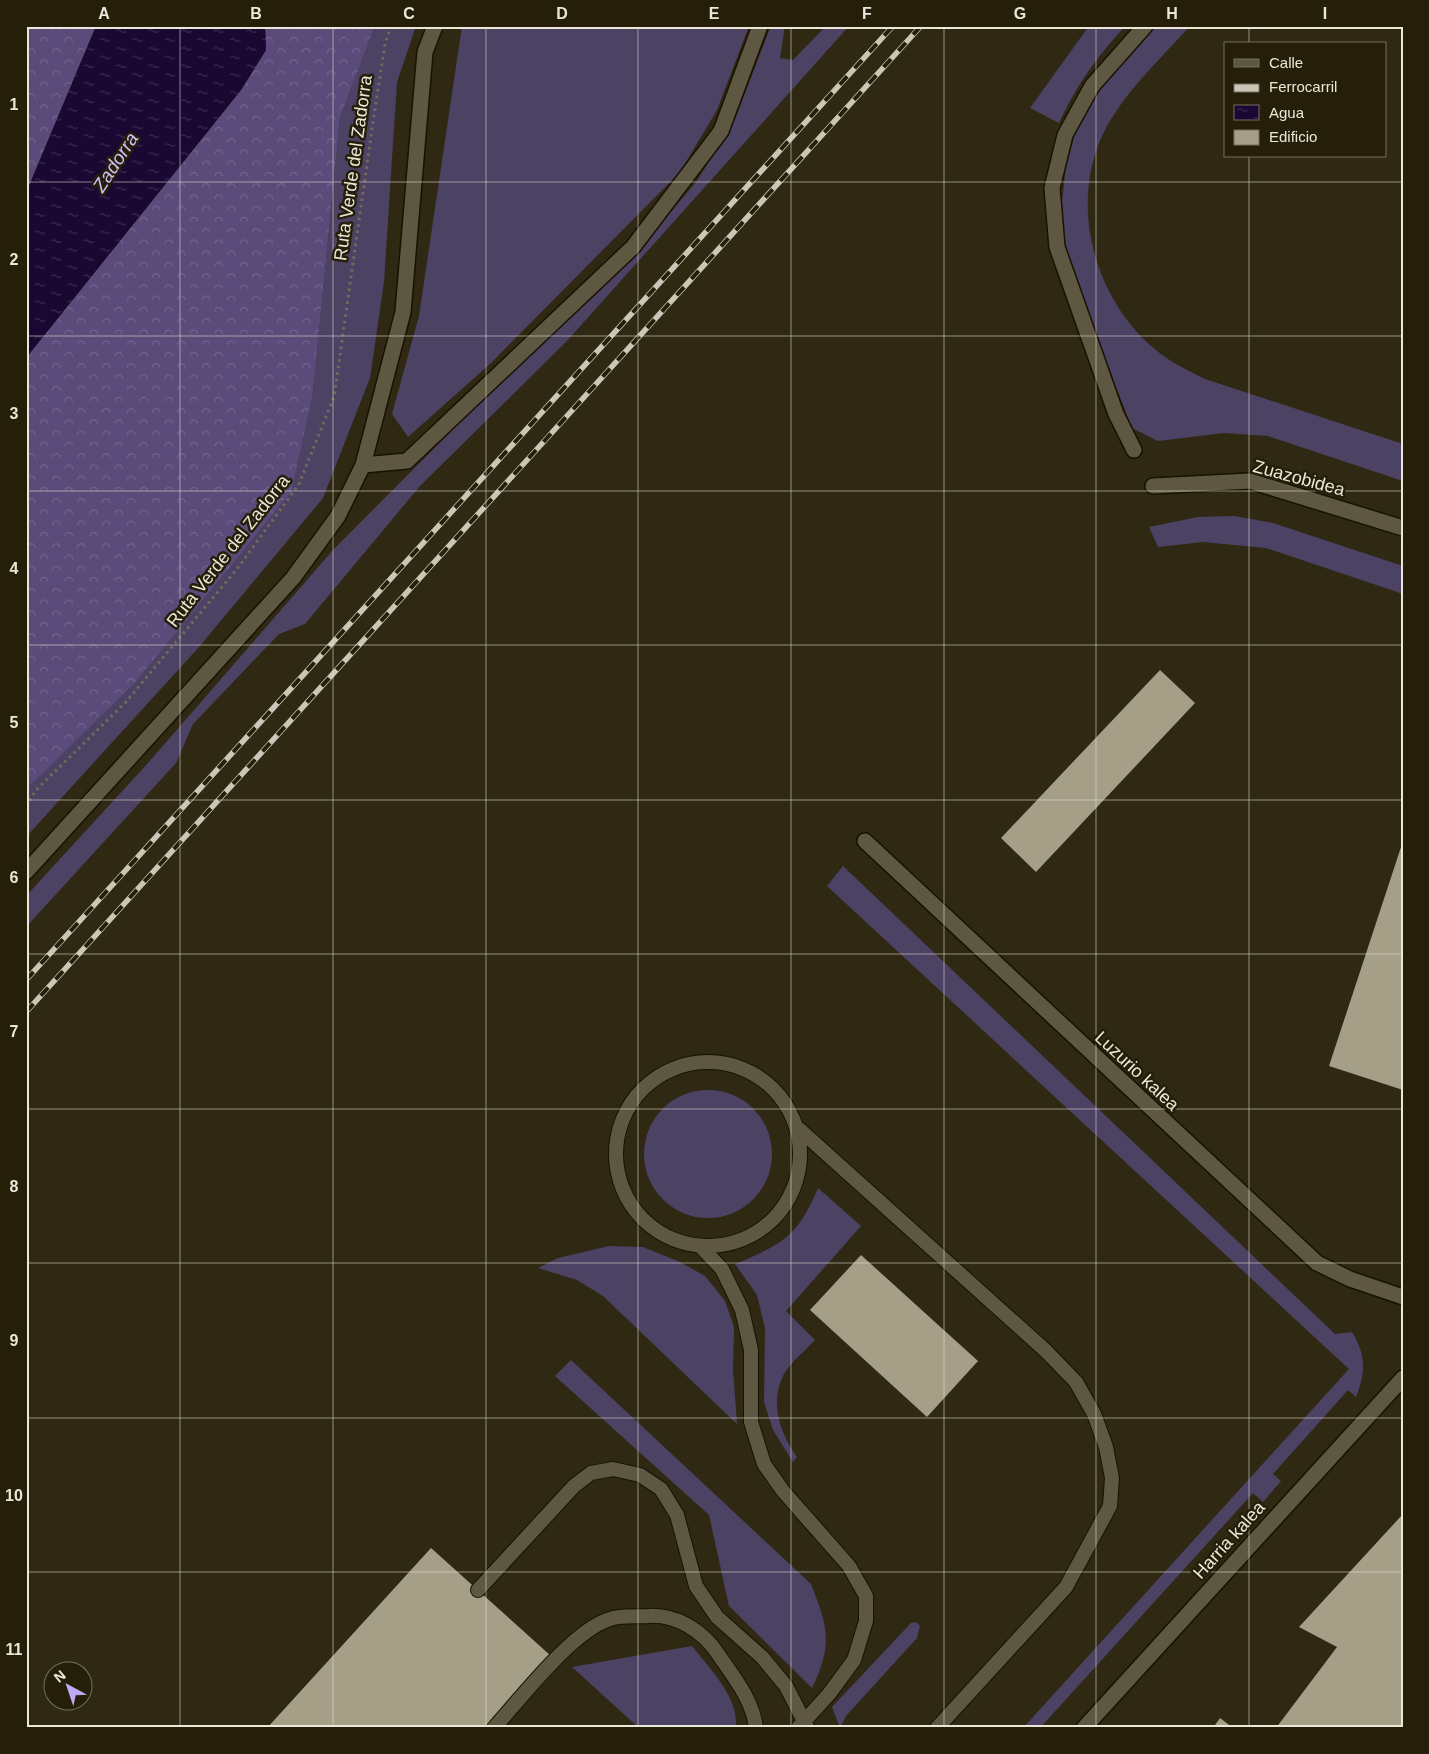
<svg xmlns="http://www.w3.org/2000/svg" width="1429" height="1754" font-family="Arial,sans-serif">
	<defs>
		<pattern id="forest-crowns" width="20" height="18" patternUnits="userSpaceOnUse" patternTransform="scale(1.25)"><rect width="20" height="18" fill="#5a4b7b"/><path d="M2 6a3 3 0 1 1 6 0M12 15a3 3 0 1 1 6 0" fill="none" stroke="#72658d"/></pattern>
		<pattern id="water-ripples" width="26" height="14" patternUnits="userSpaceOnUse" patternTransform="scale(1.25)"><rect width="26" height="14" fill="#1a0833"/><path d="M2 4q2-2 4 0t4 0M15 11q2-2 4 0t4 0" fill="none" stroke="#3b2c50"/></pattern>
	</defs>
	<rect width="100%" height="100%" fill="#2f2914"/>
	<!-- grass -->
	<path fill="#4c4264" d="M 375,26 L 416,26 L 397,82 L 384,282 L 370,378 L 323,498 L 199,647 L 26,837 L 26,790 L 131,687 L 313,392 L 340,118 Z
		M 462,26 L 749,26 L 717,110 L 680,172 L 491,363 L 408,437 L 392,414 L 419,316 Z
		M 771,26 L 785,26 L 780,58 L 793,60 L 826,26 L 849,26 L 566,342 L 420,486 L 305,624 L 279,634 L 193,724 L 176,763 L 26,927 L 26,896 L 148,763 L 333,550 L 538,344 L 640,248 L 697,181 L 735,119 Z
		M 1089,26 L 1125,26 C 1095,60 1079,81 1059,123 L 1030,108 Z
		M 1154,26 L 1190,26 C 1161,58 1128,89 1107,126 C 1068,197 1091,292 1150,345 C 1166,360 1185,369 1205,379 L 1403,444 L 1403,481 L 1268,436 L 1224,433 L 1158,441 L 1132,428 L 1085,307 L 1065,247 L 1061,210 L 1066,167 L 1074,137 L 1092,97 Z
		M 1234,516 L 1273,523 L 1403,566 L 1403,594 L 1266,548 L 1203,542 L 1158,547 L 1149,527 L 1198,517 Z
		M 843,866 L 1335,1334 L 1352,1332 C 1366,1355 1366,1372 1356,1397 L 1348,1390 L 1273,1474 L 1281,1481 L 1263,1502 L 1253,1493 L 1040,1728 L 1023,1728 L 1349,1369 L 827,886 Z
		M644 1154a64 64 0 1 1 128 0a64 64 0 1 1-128 0Z
		M 818,1188 L 861,1226 L 786,1311 L 815,1340 C 806,1350 791,1362 784,1374 C 769,1403 780,1433 797,1457 L 793,1462 L 773,1430 L 764,1402 L 765,1328 L 757,1295 L 735,1264 C 782,1244 797,1238 818,1188 Z
		M 609,1246 L 643,1247 L 680,1262 L 705,1276 L 725,1301 L 734,1327 L 733,1370 L 737,1424 L 603,1296 L 577,1280 L 538,1268 L 558,1258 Z
		M 571,1360 L 811,1584 C 828,1627 833,1645 812,1688 L 729,1606 L 709,1515 L 555,1376 Z
		M 916,1622 L 920,1626 L 917,1638 L 846,1716 L 840,1728 L 832,1707 L 911,1623 Z
		M 692,1646 C 709,1668 739,1697 736,1728 L 639,1728 L 572,1667 Z"/>
	<!-- forest -->
	<path fill="url(#forest-crowns)" d="M 26,26 L 96,26 L 26,193 Z
		M 265,26 L 375,26 L 340,118 L 313,392 L 291,492 L 131,687 L 26,790 L 26,358 L 241,90 L 266,50 Z"/>
	<!-- water -->
	<path fill="url(#water-ripples)" d="M 96,26 L 265,26 L 266,50 L 241,90 L 26,358 L 26,193 Z"/>
	<!-- building -->
	<path fill="#a69f87" d="M 1160,670 L 1195,703 L 1036,872 L 1001,838 Z
		M 1403,841 L 1403,1090 L 1329,1066 Z
		M 861,1255 L 978,1361 L 927,1417 L 810,1310 Z
		M 1403,1514 L 1403,1728 L 1276,1728 L 1337,1647 L 1299,1627 Z
		M 431,1548 L 551,1656 L 486,1728 L 267,1728 Z
		M 1220,1718 L 1233,1728 L 1213,1728 Z"/>
	<g fill="none" stroke-linecap="round" stroke-linejoin="round">
		<defs>
			<path id="lane" d="M616 1154a92 92 0 1 1 184 0a92 92 0 1 1-184 0Z
				M 799,1129 L 1046,1351 L 1076,1382 L 1094,1414 L 1106,1447 L 1112,1478 L 1110,1506 L 1066,1587 L 937,1728
				M 701,1247 L 722,1269 L 742,1310 L 751,1350 L 751,1422 L 764,1464 L 783,1491 L 849,1566 L 866,1596 L 866,1621 L 854,1660 L 829,1694 L 798,1728
				M 478,1590 L 574,1486 L 591,1473 L 613,1469 L 640,1475 L 661,1489 L 677,1515 L 696,1586 L 717,1617 L 762,1657 L 786,1686 L 807,1727
				M 494,1728 C 521,1698 573,1630 610,1619 C 621,1615 636,1617 648,1616 C 676,1614 703,1631 718,1654 C 733,1676 753,1700 756,1728"/>
			<path id="street" d="M 1134,450 L 1116,414 L 1057,247 L 1052,188 L 1065,135 L 1092,86 L 1145,26
				M 363,465 L 407,461 L 633,247 L 721,131 L 760,26
				M 1153,486 L 1250,481 L 1403,528
				M 865,841 L 1317,1263 L 1350,1279 L 1403,1297
				M 26,872 L 293,578 L 338,516 L 363,465 L 403,312 L 425,52 L 435,26
				M 1084,1728 L 1403,1378"/>
		</defs>
		<!-- lane casing -->
		<use href="#lane" stroke="#171201" stroke-width="16"/>
		<!-- street casing -->
		<use href="#street" stroke="#171201" stroke-width="18"/>
		<!-- path -->
		<path stroke="#716c59" stroke-width="3" stroke-dasharray="2.5 4" stroke-linecap="butt" d="M 26,806 L 36,790 L 125,703 L 237,569 L 299,484 L 334,397 L 373,122 L 385,44 L 391,26"/>
		<!-- lane -->
		<use href="#lane" stroke="#5e5842" stroke-width="14"/>
		<!-- street -->
		<use href="#street" stroke="#5e5842" stroke-width="15"/>
		<defs>
			<path id="rail" d="M 26,980 L 893,26
				M 26,1012 L 921,26"/>
		</defs>
		<!-- rail casing -->
		<use href="#rail" stroke="#cac7b7" stroke-width="5.5"/>
		<!-- rail -->
		<use href="#rail" stroke="#251f0a" stroke-width="4" stroke-dasharray="11" stroke-linecap="butt"/>
	</g>
	<!-- grid -->
	<path fill="none" stroke="#eae7d9" stroke-width="1" stroke-opacity="0.55" d="M 180,26 L 180,1728M 333,26 L 333,1728M 486,26 L 486,1728M 638,26 L 638,1728M 791,26 L 791,1728M 944,26 L 944,1728M 1096,26 L 1096,1728M 1249,26 L 1249,44M 1249,156 L 1249,1728M 26,182 L 1403,182M 26,336 L 1403,336M 26,491 L 1403,491M 26,645 L 1403,645M 26,800 L 1403,800M 26,954 L 1403,954M 26,1109 L 1403,1109M 26,1263 L 1403,1263M 26,1418 L 1403,1418M 26,1572 L 1403,1572"/>
	<g text-anchor="middle" stroke-width="5" stroke-linejoin="round" paint-order="stroke">
		<!-- street labels -->
		<g font-size="18" fill="#eae7d9" stroke="#251f0a">
			<text transform="translate(353 168) rotate(-82)" y="6">Ruta Verde del Zadorra</text>
			<text transform="translate(1299 478) rotate(15)" y="6">Zuazobidea</text>
			<text transform="translate(228 551) rotate(-52)" y="6">Ruta Verde del Zadorra</text>
			<text transform="translate(1137 1071) rotate(43)" y="6">Luzurio kalea</text>
			<text transform="translate(1229 1540) rotate(-48)" y="6">Harria kalea</text>
		</g>
		<!-- water labels -->
		<g font-size="19" font-style="italic" fill="#d1c0fe" stroke="#251f0a">
			<text transform="translate(115 162) rotate(-57)" y="7">Zadorra</text>
		</g>
	</g>
	<!-- border -->
	<rect width="1429" height="1754" fill="none" stroke="#251f0a" stroke-width="55"/>
	<!-- legend -->
	<rect x="1224" y="42" width="162" height="115" fill="#251f0a" stroke="#746f5d"/>
	<rect x="1234" y="59" width="25" height="8" fill="#5e5842" stroke="#746f5d"/>
	<text x="1269" y="68" font-size="15" fill="#eae7d9">Calle</text>
	<rect x="1234" y="84" width="25" height="8" fill="#cac7b7" stroke="#746f5d"/>
	<text x="1269" y="92" font-size="15" fill="#eae7d9">Ferrocarril</text>
	<rect x="1234" y="105" width="25" height="15" fill="url(#water-ripples)" stroke="#746f5d"/>
	<text x="1269" y="118" font-size="15" fill="#eae7d9">Agua</text>
	<rect x="1234" y="130" width="25" height="15" fill="#a69f87" stroke="#746f5d"/>
	<text x="1269" y="142" font-size="15" fill="#eae7d9">Edificio</text>
	<!-- north arrow -->
	<g transform="translate(68 1686) rotate(320)"><circle r="24" fill="#251f0a" stroke="#746f5d"/>
	<path d="M0-4L9 19L0 12L-9 19Z" fill="#bfa9f4"/>
	<text y="-8" font-size="14" font-weight="bold" text-anchor="middle" fill="#eae7d9">N</text>
	</g>
	<rect x="28" y="28" width="1374" height="1698" fill="none" stroke="#eae7d9" stroke-width="2"/>
	<g font-size="16" text-anchor="middle" font-weight="bold" fill="#eae7d9">
		<text x="104" y="19">A</text>
		<text x="256" y="19">B</text>
		<text x="409" y="19">C</text>
		<text x="562" y="19">D</text>
		<text x="714" y="19">E</text>
		<text x="867" y="19">F</text>
		<text x="1020" y="19">G</text>
		<text x="1172" y="19">H</text>
		<text x="1325" y="19">I</text>
		<text x="14" y="110">1</text>
		<text x="14" y="265">2</text>
		<text x="14" y="419">3</text>
		<text x="14" y="574">4</text>
		<text x="14" y="728">5</text>
		<text x="14" y="883">6</text>
		<text x="14" y="1037">7</text>
		<text x="14" y="1192">8</text>
		<text x="14" y="1346">9</text>
		<text x="14" y="1501">10</text>
		<text x="14" y="1655">11</text>
	</g>
</svg>
